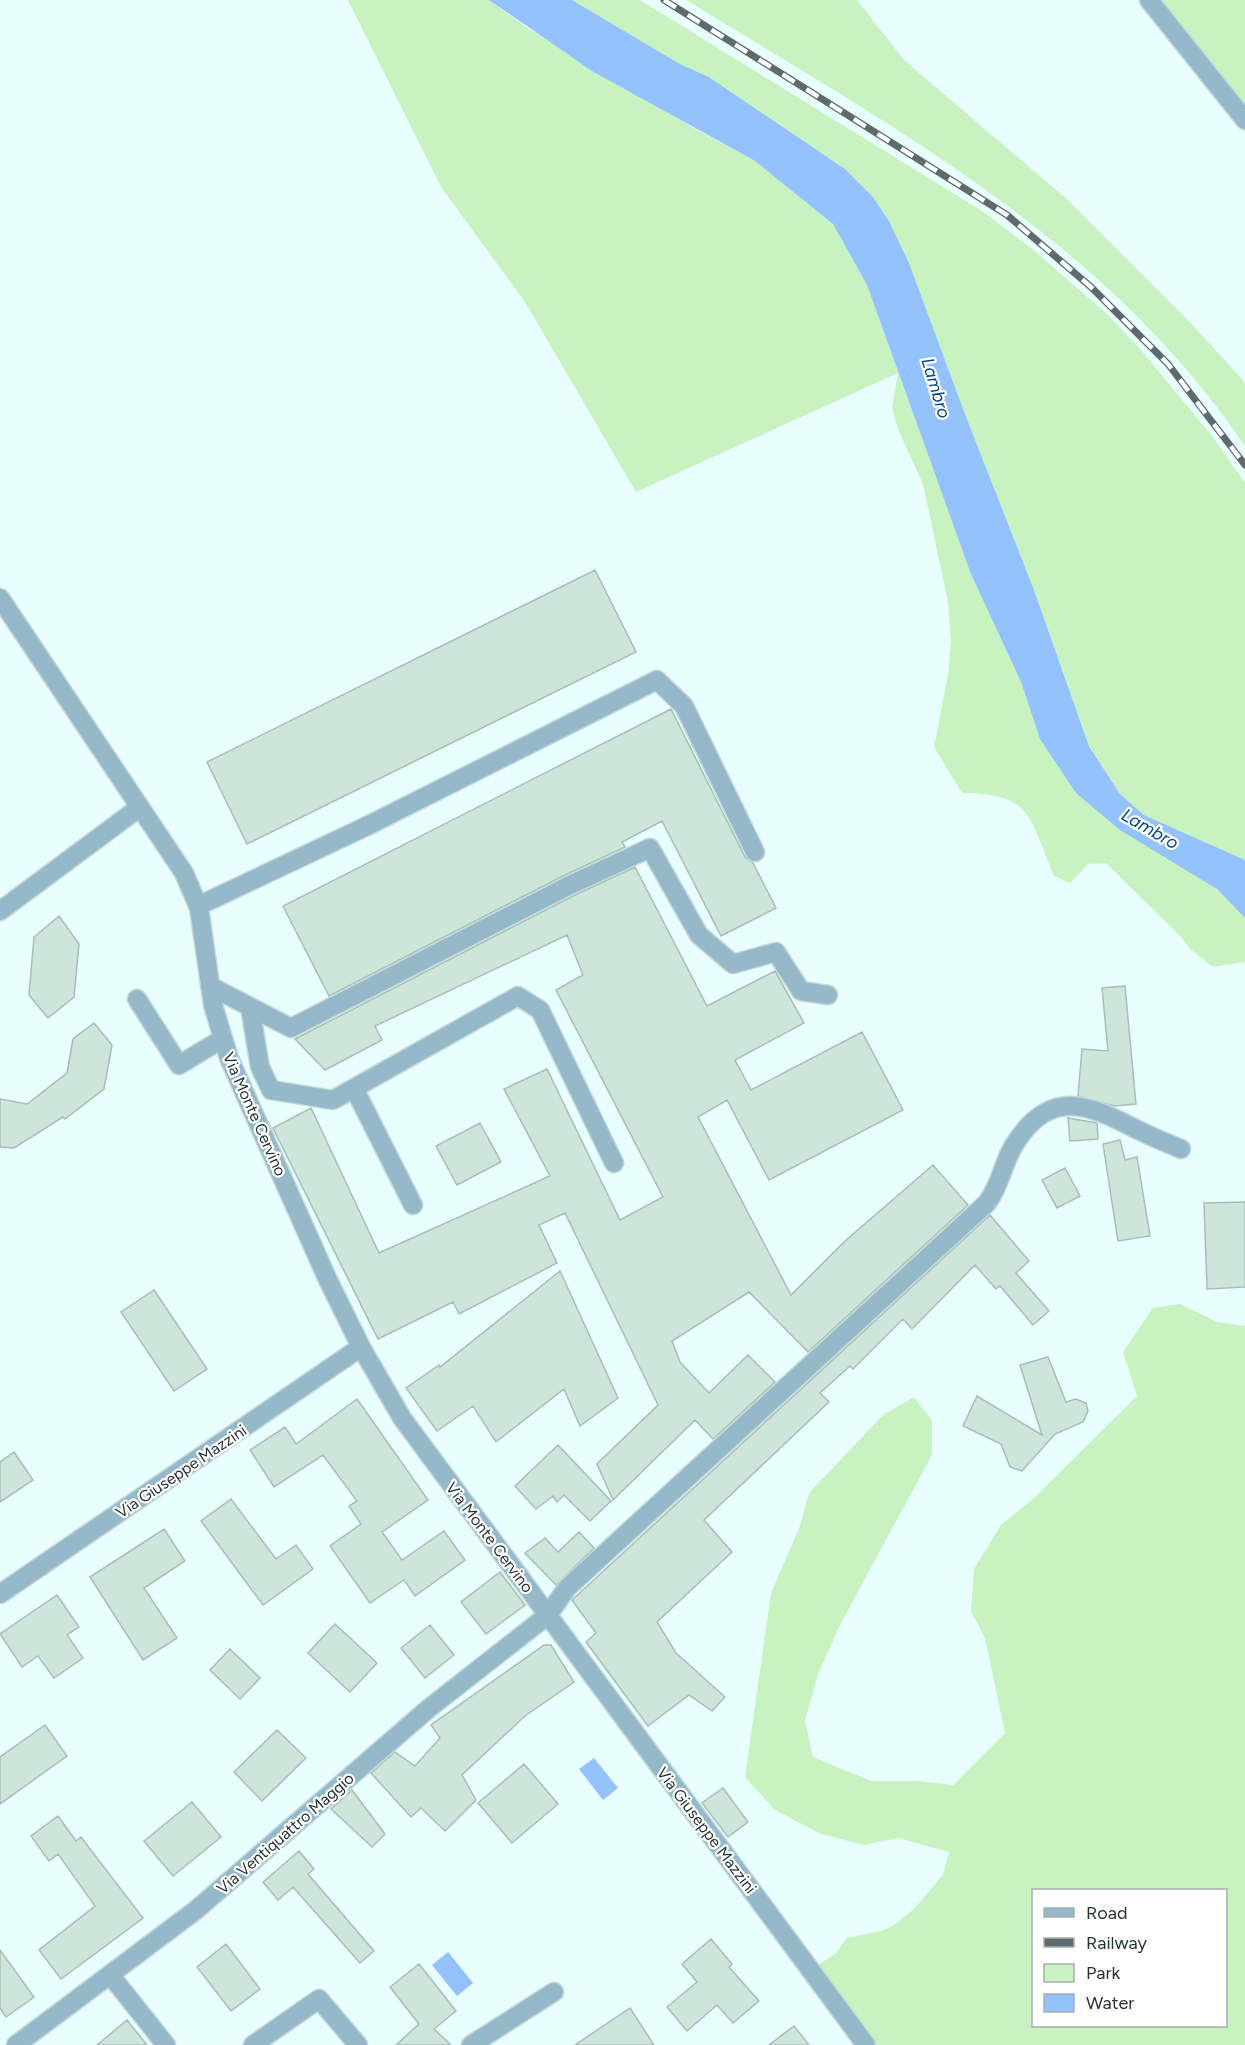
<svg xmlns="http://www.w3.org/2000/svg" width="1245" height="2045" font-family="Figtree,sans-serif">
	<rect width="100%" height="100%" fill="#e8feff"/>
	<!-- green -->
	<path fill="#c8f2c0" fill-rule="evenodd" d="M 348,0 L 489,0 L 526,27 L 690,126 L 755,161 L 833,224 L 867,285 L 971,573 L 1021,682 L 1040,739 L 1175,862 L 1217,889 L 1245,918 L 1245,962 L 1213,967 L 1190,949 L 1181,937 L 1106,863 L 1088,864 L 1070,883 L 1054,876 C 1030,820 1034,793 962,793 L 934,747 L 948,675 L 951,641 L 948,602 L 923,484 L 898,429 L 892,408 L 898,373 L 636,492 L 525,302 L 441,187 Z
		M 572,0 L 640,0 L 982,211 L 1036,252 L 1108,315 L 1141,350 L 1213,437 L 1245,483 L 1245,860 L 1144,815 L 1120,794 L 1089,745 L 1034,590 L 965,414 L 909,263 L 889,221 L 873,197 L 845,169 L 709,77 L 680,64 Z
		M 686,0 L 857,0 L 904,60 L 1069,201 L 1188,320 L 1241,378 L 1245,384 L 1245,446 C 1105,240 893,127 686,0 Z
		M 1160,0 L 1245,0 L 1245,107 Z
		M 1180,1304 L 1217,1322 L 1245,1326 L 1245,2045 L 866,2045 L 811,1970 L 836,1953 L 847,1938 L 881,1931 L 894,1925 L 914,1909 L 943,1875 L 949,1852 L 898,1838 L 864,1845 L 821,1834 L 775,1810 L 745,1777 L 771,1593 L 800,1526 L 809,1493 L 883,1415 L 914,1397 L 932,1421 L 932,1455 L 841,1623 L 818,1674 L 805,1721 L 813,1757 L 871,1781 L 918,1781 L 953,1785 L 1005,1733 L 985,1638 L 971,1611 L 974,1569 L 1001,1525 L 1035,1497 L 1137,1396 L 1123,1352 L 1153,1308 ZM 1034,1890 L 1226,1890 L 1226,2026 L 1034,2026 Z"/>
	<!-- water -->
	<path fill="#93c2ff" d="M 489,0 L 572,0 L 680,64 L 709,77 L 845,169 L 873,197 L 889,221 L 909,263 L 965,414 L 1034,590 L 1089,746 L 1120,794 L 1144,815 L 1245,860 L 1245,918 L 1217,889 L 1120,830 L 1076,793 L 1040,739 L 1021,682 L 971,574 L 867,285 L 833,224 L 755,161 L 592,71 Z
		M 594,1758 L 618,1788 L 603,1800 L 579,1769 Z
		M 448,1952 L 473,1983 L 457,1996 L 432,1965 Z"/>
	<!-- building -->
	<path fill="#cde6dc" stroke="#a7bfb6" stroke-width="1.5" d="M 595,570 L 636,652 L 247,844 L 207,762 Z
		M 671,709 L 745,857 L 753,863 L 776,908 L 721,936 L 662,821 L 622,842 L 625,847 L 563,876 L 329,996 L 283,906 Z
		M 635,867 L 707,1006 L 775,971 L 804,1023 L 735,1060 L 751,1090 L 862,1032 L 903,1110 L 769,1180 L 727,1100 L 698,1117 L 791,1295 L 845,1241 L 933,1165 L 968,1205 L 808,1352 L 749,1292 L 672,1341 L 680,1362 L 709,1393 L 748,1355 L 775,1382 L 713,1439 L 695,1420 L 613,1500 L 597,1464 L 658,1405 L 565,1213 L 539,1225 L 557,1263 L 459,1314 L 453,1302 L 378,1339 L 273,1128 L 311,1108 L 379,1253 L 550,1176 L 504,1089 L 547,1069 L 620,1220 L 663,1197 L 556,990 L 583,975 L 567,935 L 375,1026 L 382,1040 L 325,1070 L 295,1039 L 573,896 Z
		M 59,916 L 79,944 L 74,997 L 48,1018 L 29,995 L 34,937 Z
		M 1125,986 L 1136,1104 L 1114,1106 L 1078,1096 L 1082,1049 L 1108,1051 L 1102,988 Z
		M 94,1023 L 112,1045 L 104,1089 L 65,1119 L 63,1117 L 14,1148 L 0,1147 L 0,1099 L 27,1104 L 67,1073 L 73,1039 Z
		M 1068,1118 L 1097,1123 L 1098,1139 L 1070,1141 Z
		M 480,1123 L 501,1162 L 457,1185 L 436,1146 Z
		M 1120,1140 L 1125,1160 L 1137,1157 L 1150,1236 L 1118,1241 L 1103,1144 Z
		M 1065,1168 L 1080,1196 L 1057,1208 L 1042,1180 Z
		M 1245,1202 L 1245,1287 L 1207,1289 L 1204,1203 Z
		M 990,1215 L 1029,1261 L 1016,1273 L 1049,1311 L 1033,1325 L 1000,1286 L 996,1289 L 975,1265 L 912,1329 L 903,1319 L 853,1369 L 850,1366 L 820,1393 L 829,1402 L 704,1520 L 732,1552 L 657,1622 L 676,1653 L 725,1697 L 712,1711 L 689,1695 L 648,1726 L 586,1642 L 596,1633 L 572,1600 Z
		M 560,1271 L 618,1398 L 580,1426 L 564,1389 L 496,1442 L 473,1406 L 437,1431 L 406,1388 L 439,1365 L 440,1367 Z
		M 154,1290 L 207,1369 L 174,1391 L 121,1312 Z
		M 1048,1357 L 1066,1402 L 1076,1399 L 1086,1403 L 1088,1411 L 1083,1422 L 1055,1434 L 1022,1471 L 1010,1467 L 1001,1444 L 963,1426 L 977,1396 L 1042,1435 L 1020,1365 Z
		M 357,1399 L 428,1500 L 382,1532 L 402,1560 L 444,1531 L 465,1560 L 415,1596 L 404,1580 L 370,1603 L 330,1546 L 361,1524 L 349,1506 L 357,1501 L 323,1455 L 274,1487 L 250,1450 L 285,1427 L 296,1444 Z
		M 558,1445 L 611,1501 L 590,1521 L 564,1495 L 557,1502 L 553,1496 L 536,1509 L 515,1486 Z
		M 14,1452 L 33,1480 L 0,1502 L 0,1462 Z
		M 231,1499 L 276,1559 L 296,1545 L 313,1569 L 263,1605 L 201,1521 Z
		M 164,1529 L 185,1561 L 144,1588 L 177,1638 L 143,1660 L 90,1577 Z
		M 579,1532 L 594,1548 L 556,1585 L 525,1553 L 545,1538 L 558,1552 Z
		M 500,1572 L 525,1605 L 486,1634 L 461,1602 Z
		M 57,1595 L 79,1627 L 67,1635 L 83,1658 L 54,1678 L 38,1656 L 22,1667 L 0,1634 Z
		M 335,1624 L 377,1663 L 350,1692 L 308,1653 Z
		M 430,1625 L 454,1655 L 425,1678 L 401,1648 Z
		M 544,1645 L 551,1645 L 574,1682 L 525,1716 L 462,1775 L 476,1800 L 445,1831 L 421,1808 L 411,1817 L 371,1773 L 395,1752 L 415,1766 L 440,1738 L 431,1725 Z
		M 230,1649 L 260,1678 L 240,1699 L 210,1670 Z
		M 45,1725 L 67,1756 L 0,1804 L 0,1757 Z
		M 277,1730 L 306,1758 L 262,1801 L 234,1772 Z
		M 524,1764 L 558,1804 L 512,1843 L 478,1803 Z
		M 723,1788 L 748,1822 L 728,1837 L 702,1803 Z
		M 352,1790 L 385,1834 L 372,1847 L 331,1809 Z
		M 192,1802 L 221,1837 L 173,1876 L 144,1841 Z
		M 58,1816 L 76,1841 L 81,1837 L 143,1918 L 61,1979 L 39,1950 L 95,1906 L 58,1854 L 49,1861 L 31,1836 Z
		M 299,1851 L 314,1869 L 308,1874 L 374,1951 L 360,1963 L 293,1887 L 278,1900 L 263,1882 Z
		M 711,1939 L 732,1964 L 729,1967 L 759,2001 L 733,2023 L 717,2005 L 687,2031 L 667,2007 L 697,1982 L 682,1964 Z
		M 226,1944 L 260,1989 L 231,2011 L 197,1967 Z
		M 0,1950 L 34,1997 L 6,2017 L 0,2008 Z
		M 419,1964 L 456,2011 L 434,2029 L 451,2045 L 396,2045 L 419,2024 L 390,1987 Z
		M 630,2008 L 654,2045 L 575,2045 Z
		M 127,2020 L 147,2045 L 97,2045 Z
		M 794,2026 L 809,2045 L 769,2045 Z"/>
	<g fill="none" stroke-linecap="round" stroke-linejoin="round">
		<defs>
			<path id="minor" d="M 1149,0 L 1245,120
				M 0,598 L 184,873 L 199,908 L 213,1005 L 229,1058 L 328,1280 L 361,1347 L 402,1418 L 866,2045
				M 198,906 L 369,825 L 657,680 L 684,706 L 755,852
				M 0,911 L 140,807
				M 210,986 L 291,1028 L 568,886 L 650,848 L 699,935 L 733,964 L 776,952 L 801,991 L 828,995
				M 137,999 L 179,1065 L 222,1039
				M 250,1007 L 260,1067 L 271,1090 L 333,1100 L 518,996 L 540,1010 L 614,1163
				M 354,1088 L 413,1205
				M 0,1594 L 361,1347
				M 111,1976 L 166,2045
				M 16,2045 L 196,1910 L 428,1709 L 548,1615 L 567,1588 L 987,1203 C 1001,1184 1003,1163 1014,1145 C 1051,1086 1089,1105 1138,1130 C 1152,1137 1167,1143 1181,1149
				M 253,2045 L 319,1999 L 358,2045
				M 471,2045 L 554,1992"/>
		</defs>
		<!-- minor casing -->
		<use href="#minor" stroke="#c5d9da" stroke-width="21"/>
		<!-- minor -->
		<use href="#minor" stroke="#95b9c9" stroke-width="18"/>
		<defs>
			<path id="rail" d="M 664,0 L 1007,215 L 1091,287 L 1168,364 L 1245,465"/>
		</defs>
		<!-- rail casing -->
		<use href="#rail" stroke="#5d6b6c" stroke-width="7"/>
		<!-- rail -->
		<use href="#rail" stroke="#fff" stroke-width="4.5" stroke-dasharray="14" stroke-linecap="butt"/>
	</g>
	<g text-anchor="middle" stroke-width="4.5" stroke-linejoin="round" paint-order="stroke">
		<!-- street labels -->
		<g font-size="16" fill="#273232" stroke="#fff">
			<text transform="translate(255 1114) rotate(66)" y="6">Via Monte Cervino</text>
			<text transform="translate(181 1471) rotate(-34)" y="6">Via Giuseppe Mazzini</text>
			<text transform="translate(490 1537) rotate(53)" y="6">Via Monte Cervino</text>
			<text transform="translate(707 1830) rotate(53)" y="6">Via Giuseppe Mazzini</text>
			<text transform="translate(285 1833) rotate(-41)" y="6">Via Ventiquattro Maggio</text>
		</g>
		<!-- water labels -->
		<g font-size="18" font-style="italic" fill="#05488e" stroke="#fff">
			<text transform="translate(936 388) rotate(73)" y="6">Lambro</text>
			<text transform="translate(1150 829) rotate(30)" y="6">Lambro</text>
		</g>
	</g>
	<!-- legend -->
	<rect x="1032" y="1889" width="195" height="138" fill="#ffffff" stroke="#a9adad" stroke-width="1.5"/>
	<rect x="1044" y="1908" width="30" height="9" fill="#95b9c9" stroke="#a9adad" stroke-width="1.5"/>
	<text x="1086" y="1919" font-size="18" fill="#273232">Road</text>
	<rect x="1044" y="1938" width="30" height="9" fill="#5d6b6c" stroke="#a9adad" stroke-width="1.5"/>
	<text x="1086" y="1949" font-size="18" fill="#273232">Railway</text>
	<rect x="1044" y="1964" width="30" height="18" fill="#c8f2c0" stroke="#a9adad" stroke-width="1.5"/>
	<text x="1086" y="1979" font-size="18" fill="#273232">Park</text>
	<rect x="1044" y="1994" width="30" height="18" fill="#93c2ff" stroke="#a9adad" stroke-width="1.5"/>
	<text x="1086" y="2009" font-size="18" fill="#273232">Water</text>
</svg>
